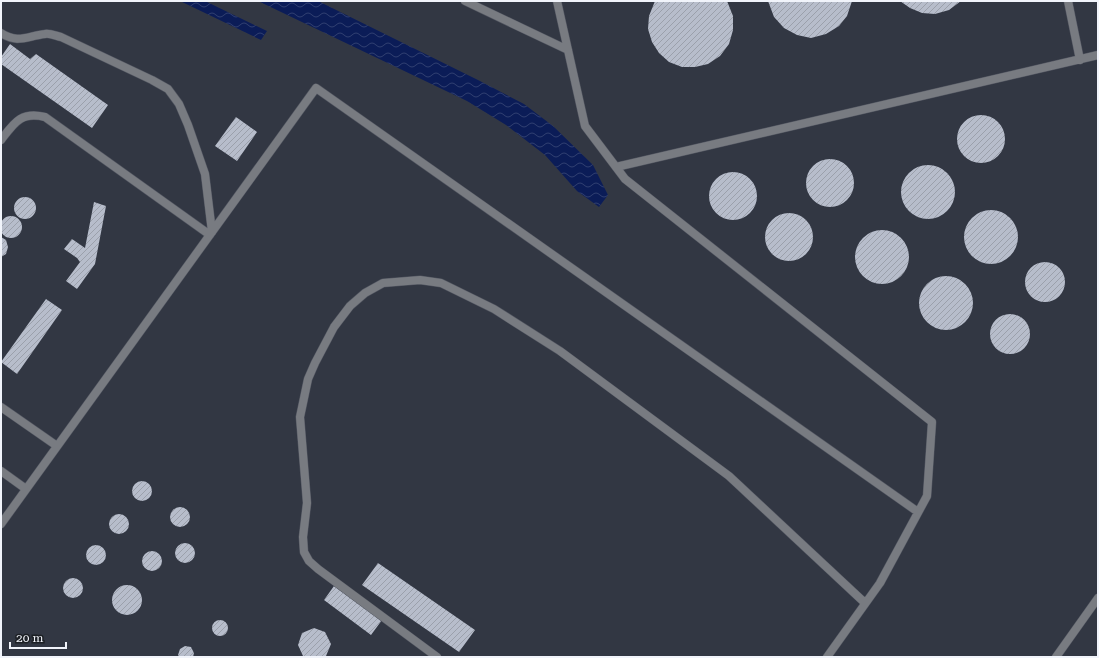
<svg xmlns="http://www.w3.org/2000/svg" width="1099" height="658" font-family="'Roboto Serif',serif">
	<defs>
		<pattern id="water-waves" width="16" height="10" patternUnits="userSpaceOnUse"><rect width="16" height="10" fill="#0b1c57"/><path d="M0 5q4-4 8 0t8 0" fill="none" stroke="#2f3e70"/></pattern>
		<pattern id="building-hatch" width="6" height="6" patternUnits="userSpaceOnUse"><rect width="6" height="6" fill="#b7bdcb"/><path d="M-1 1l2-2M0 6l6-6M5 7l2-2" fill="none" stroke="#9ba0ab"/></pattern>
	</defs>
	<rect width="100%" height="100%" fill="#323743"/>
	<!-- water -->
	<path fill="url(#water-waves)" d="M 180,1 L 205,1 L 267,31 L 261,40 Z
		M 258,1 L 318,1 L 480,81 L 524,104 L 553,126 L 593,165 L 608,195 L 599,207 L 577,191 L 545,155 L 506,125 L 467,101 Z"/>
	<!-- building -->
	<path fill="url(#building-hatch)" d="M 655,1 L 727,1 L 733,16 L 733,30 L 729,44 L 720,56 L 708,64 L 695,67 L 682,67 L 669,62 L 659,53 L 652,42 L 648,29 L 649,16 Z
		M 768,1 L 852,1 L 847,16 L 839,26 L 826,34 L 811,38 L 797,35 L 784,28 L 774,17 Z
		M 900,1 L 961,1 L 949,10 L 935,14 L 922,13 L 910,8 Z
		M 10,44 L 30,59 L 36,54 L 108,105 L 92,128 L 1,64 L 1,57 Z
		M957 139a24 24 0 1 1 48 0a24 24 0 1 1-48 0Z
		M 236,117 L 257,132 L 237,161 L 215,146 Z
		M806 183a24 24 0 1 1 48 0a24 24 0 1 1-48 0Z
		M901 192a27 27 0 1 1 54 0a27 27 0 1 1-54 0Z
		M709 196a24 24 0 1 1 48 0a24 24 0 1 1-48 0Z
		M14 208a11 11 0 1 1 22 0a11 11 0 1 1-22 0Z
		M 94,202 L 106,206 L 95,264 L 77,289 L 66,281 L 80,262 L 77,258 L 64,249 L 72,239 L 85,248 Z
		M964 237a27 27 0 1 1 54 0a27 27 0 1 1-54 0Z
		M765 237a24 24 0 1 1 48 0a24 24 0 1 1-48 0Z
		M0 227a11 11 0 1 1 22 0a11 11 0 1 1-22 0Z
		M855 257a27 27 0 1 1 54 0a27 27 0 1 1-54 0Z
		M 1,237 L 6,240 L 8,247 L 6,254 L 1,257 Z
		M1025 282a20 20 0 1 1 40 0a20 20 0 1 1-40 0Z
		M919 303a27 27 0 1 1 54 0a27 27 0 1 1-54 0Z
		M 46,299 L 62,310 L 17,374 L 1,362 Z
		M990 334a20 20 0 1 1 40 0a20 20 0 1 1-40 0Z
		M132 491a10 10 0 1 1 20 0a10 10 0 1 1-20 0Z
		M170 517a10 10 0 1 1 20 0a10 10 0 1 1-20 0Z
		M109 524a10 10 0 1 1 20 0a10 10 0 1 1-20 0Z
		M175 553a10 10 0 1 1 20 0a10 10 0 1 1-20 0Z
		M86 555a10 10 0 1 1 20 0a10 10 0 1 1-20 0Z
		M142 561a10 10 0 1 1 20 0a10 10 0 1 1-20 0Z
		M 378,563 L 475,630 L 459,652 L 362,585 Z
		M63 588a10 10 0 1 1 20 0a10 10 0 1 1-20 0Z
		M112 600a15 15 0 1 1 30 0a15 15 0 1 1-30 0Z
		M 334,586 L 382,620 L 371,635 L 324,600 Z
		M212 628a8 8 0 1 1 16 0a8 8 0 1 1-16 0Z
		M 314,628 L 325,632 L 331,644 L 326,656 L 323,657 L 303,656 L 298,645 L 302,633 Z
		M 185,646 L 191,647 L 194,653 L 193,657 L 179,657 L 178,655 L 180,649 Z"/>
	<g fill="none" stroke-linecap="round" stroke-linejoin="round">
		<defs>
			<path id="service" d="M 465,1 L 568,50
				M 557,1 L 585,126 L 625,179 L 932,422 L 927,496 L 880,583 L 827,657
				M 1068,1 L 1080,60
				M 1,33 C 18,44 27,36 45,34 C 50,33 56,36 61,37 L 152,80 L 168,89 L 179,104 L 188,125 L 205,174 L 212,232
				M 1,140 C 14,123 21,111 45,117 L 210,235
				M 616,167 L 1098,55
				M 1,407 L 57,446
				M 1,471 L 26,489
				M 1,524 L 316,88 L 918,512
				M 437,657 L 318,569 L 309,561 L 304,552 L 303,537 L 307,503 L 300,417 L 308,379 L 315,363 L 334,327 L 350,306 L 365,293 L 383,283 L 420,280 L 441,283 L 494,309 L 560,351 L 729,476 L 865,603
				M 1056,657 L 1098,598"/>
		</defs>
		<!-- service casing -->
		<use href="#service" stroke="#515560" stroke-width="9"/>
		<!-- service -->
		<use href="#service" stroke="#787b81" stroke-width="8"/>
	</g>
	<!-- border -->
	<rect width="1099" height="658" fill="none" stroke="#f1f4fb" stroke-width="4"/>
	<!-- scale -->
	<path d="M10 642v6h56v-6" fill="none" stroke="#f1f4fb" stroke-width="2"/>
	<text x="16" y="642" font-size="12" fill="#f1f4fb" stroke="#1c1f24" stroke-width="3" paint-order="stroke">20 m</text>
</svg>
